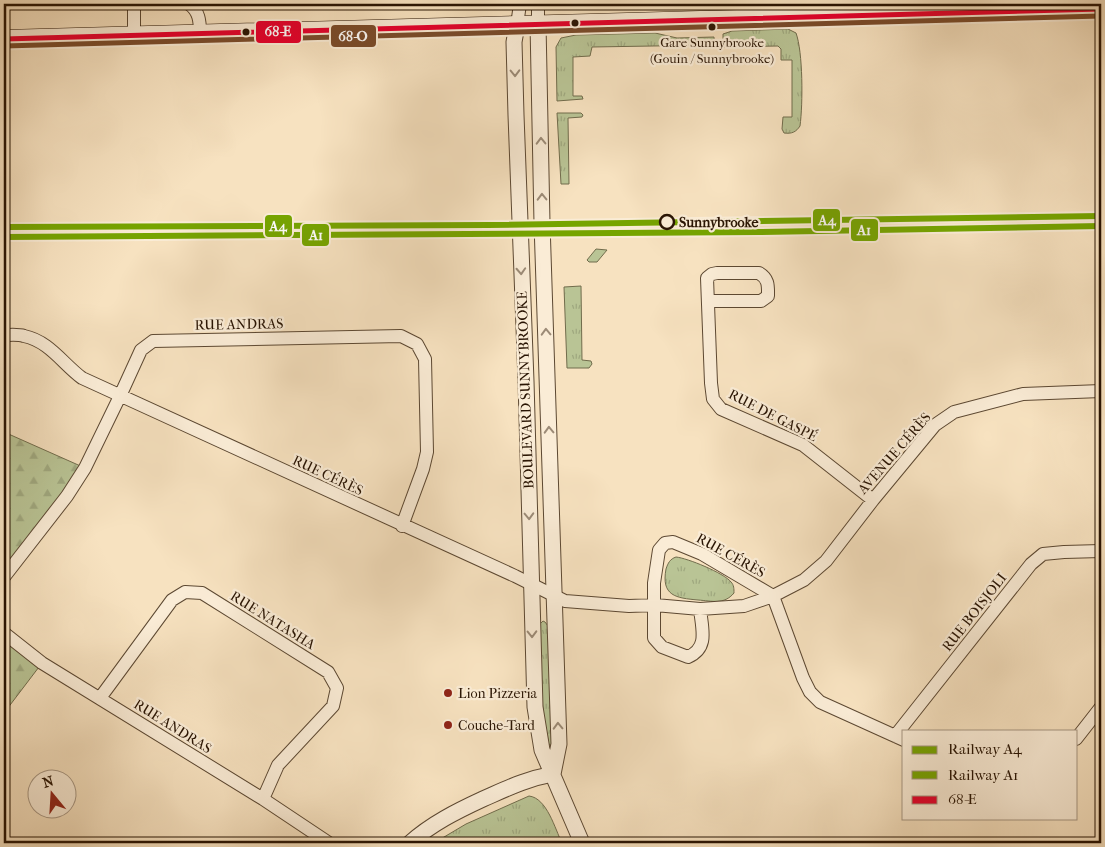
<svg xmlns="http://www.w3.org/2000/svg" width="1105" height="847" font-family="'IM FELL French Canon',serif">
	<defs>
		<pattern id="grass-tufts" width="24" height="20" patternUnits="userSpaceOnUse" patternTransform="scale(1.25)"><rect width="24" height="20" fill="#b9c495"/><path d="M3 7l-1-3M5 7V3M7 7l1-3M15 17l-1-3M17 17v-4M19 17l1-3" fill="none" stroke="#9fa87f"/></pattern>
		<pattern id="forest-firs" width="22" height="20" patternUnits="userSpaceOnUse" patternTransform="scale(1.25)"><rect width="22" height="20" fill="#b9c495"/><path d="M5 1l3.5 6h-7zM16 11l3.5 6h-7z" fill="#9fa87f"/></pattern>
	</defs>
	<rect width="100%" height="100%" fill="#f7e2c0"/>
	<filter id="stains"><feTurbulence type="fractalNoise" baseFrequency=".004" numOctaves="4"/><feColorMatrix values="0 0 0 0 .2 0 0 0 0 .09 0 0 0 0 .02 0 0 0 .5 -.17"/></filter>
	<radialGradient id="worn" r=".72"><stop offset=".6" stop-color="#630" stop-opacity="0"/><stop offset="1" stop-color="#630" stop-opacity=".3"/></radialGradient>
	<!-- grass -->
	<path fill="url(#grass-tufts)" stroke="#716c4c" d="M 553,4 L 588,4 L 588,6 L 563,7 Z
		M 788,29 L 796,33 C 803,52 803,104 800,126 C 796,132 792,134 784,133 L 782,129 L 783,117 L 792,117 L 792,60 L 781,60 L 781,49 L 778,46 L 723,47 L 723,34 L 732,31 Z
		M 655,33 L 677,38 L 714,37 L 714,45 L 592,47 L 590,56 L 573,57 L 573,96 L 582,96 L 583,99 L 557,101 L 556,47 L 561,38 L 576,35 Z
		M 557,113 L 581,113 L 583,115 L 582,117 L 568,118 L 569,184 L 561,184 Z
		M 596,249 L 607,250 L 597,262 L 589,262 L 587,260 Z
		M 581,286 L 582,360 L 591,361 L 592,364 L 589,368 L 567,368 L 564,287 Z
		M 676,557 C 687,558 724,573 731,582 C 734,585 734,589 734,593 C 724,605 712,601 698,600 C 676,598 661,596 666,569 C 668,563 670,559 676,557 Z
		M 543,621 L 545,622 L 548,626 L 552,745 L 549,745 L 542,708 L 540,624 Z
		M 529,796 C 547,798 555,829 562,843 L 434,843 L 466,824 Z"/>
	<!-- forest -->
	<path fill="url(#forest-firs)" stroke="#716c4c" d="M 4,432 L 85,468 L 4,577 Z
		M 4,633 L 42,663 L 4,713 Z"/>
	<g fill="none" stroke-linecap="round" stroke-linejoin="round">
		<defs>
			<path id="minor" d="M 134,4 L 134,35
				M 189,4 C 199,11 200,21 200,33
				M 538,4 L 538,24
				M 517,25 L 520,4
				M 708,301 L 761,301 L 768,296 C 768,286 769,279 759,273 L 717,273 L 712,274 L 707,278 L 711,383 L 713,399 L 721,409 L 803,445 L 873,500
				M 4,335 C 10,335 18,334 24,336 C 49,341 63,364 82,378 L 515,576 L 565,601 L 629,606 L 655,605 L 700,609 L 744,606 L 773,596 L 804,580 L 826,561 L 873,500 L 935,425 L 954,412 L 1023,394 L 1101,391
				M 4,577 L 67,496 L 85,468 L 120,396 L 141,350 L 153,341 L 401,336 L 417,344 L 425,359 L 427,452 L 423,469 L 402,526
				M 773,596 L 803,678 L 810,692 L 820,702 L 904,740
				M 700,609 C 702,629 709,648 688,657 L 662,647 L 654,638 L 654,583 L 659,550 L 665,543 L 673,542 L 702,554 L 773,596
				M 4,633 L 42,663 L 263,799 L 329,843
				M 100,698 L 172,600 L 185,592 L 202,593 L 328,672 L 337,688 L 333,706 L 278,765 L 263,799
				M 895,736 L 1031,564 L 1043,554 L 1064,552 L 1101,551
				M 1076,739 L 1101,707"/>
			<path id="tertiary" d="M 538,24 L 542,223 L 559,744 L 553,774
				M 517,25 L 514,42 L 516,115 L 526,381 L 535,707 L 542,750 L 582,843
				M 410,843 C 431,824 457,811 483,799 C 508,788 526,779 553,774"/>
			<path id="secondary" d="M 4,39 L 1101,9"/>
		</defs>
		<!-- minor casing -->
		<use href="#minor" stroke="#5c4832" stroke-width="14"/>
		<!-- tertiary casing -->
		<use href="#tertiary" stroke="#5c4832" stroke-width="17"/>
		<!-- secondary casing -->
		<use href="#secondary" stroke="#291403" stroke-width="19"/>
		<!-- minor -->
		<use href="#minor" stroke="#faecd6" stroke-width="12"/>
		<!-- tertiary -->
		<use href="#tertiary" stroke="#faecd6" stroke-width="15"/>
		<!-- secondary -->
		<use href="#secondary" stroke="#faecd6" stroke-width="18"/>
		<defs>
			<path id="bus-1" d="M 4,39 L 1101,9"/>
			<path id="bus-2" d="M 4,46 L 1101,16"/>
		</defs>
		<!-- bus-1 casing -->
		<use href="#bus-1" stroke="#faecd6" stroke-width="9"/>
		<!-- bus-2 casing -->
		<use href="#bus-2" stroke="#faecd6" stroke-width="9"/>
		<!-- bus-1 -->
		<use href="#bus-1" stroke="#e4002b" stroke-width="5"/>
		<!-- bus-2 -->
		<use href="#bus-2" stroke="#7a4b2a" stroke-width="5"/>
		<defs>
			<path id="rail-1" d="M 4,227 L 488,225 L 1101,216"/>
			<path id="rail-2" d="M 4,237 L 758,232 L 1101,226"/>
		</defs>
		<!-- rail-1 casing -->
		<use href="#rail-1" stroke="#faecd6" stroke-width="10"/>
		<!-- rail-2 casing -->
		<use href="#rail-2" stroke="#faecd6" stroke-width="10"/>
		<!-- rail-1 -->
		<use href="#rail-1" stroke="#76a400" stroke-width="6"/>
		<!-- rail-2 -->
		<use href="#rail-2" stroke="#76a400" stroke-width="6"/>
	</g>
	<!-- one-way arrows -->
	<defs><path id="oneway-chevron" d="M-2-3.5L2.5 0L-2 3.5" fill="none" stroke-width="1.6" stroke-linecap="round" stroke-linejoin="round" transform="scale(1.25)"/></defs>
	<g stroke="#9c8b77">
		<use href="#oneway-chevron" transform="translate(515 73) rotate(89)"/>
		<use href="#oneway-chevron" transform="translate(541 141) rotate(-91)"/>
		<use href="#oneway-chevron" transform="translate(542 197) rotate(-91)"/>
		<use href="#oneway-chevron" transform="translate(521 271) rotate(87)"/>
		<use href="#oneway-chevron" transform="translate(546 332) rotate(-92)"/>
		<use href="#oneway-chevron" transform="translate(549 430) rotate(-92)"/>
		<use href="#oneway-chevron" transform="translate(529 516) rotate(88)"/>
		<use href="#oneway-chevron" transform="translate(532 634) rotate(89)"/>
		<use href="#oneway-chevron" transform="translate(558 726) rotate(-92)"/>
	</g>
	<!-- markers -->
	<g fill="#291403" stroke="#faecd6" stroke-width="2">
		<circle cx="575" cy="23" r="4.5"/>
		<circle cx="712" cy="27" r="4.5"/>
		<circle cx="246" cy="32" r="4.5"/>
	</g>
	<circle fill="#faecd6" stroke="#291403" stroke-width="2.5" cx="667" cy="222" r="7"/>
	<g fill="#8f2418" stroke="#faecd6" stroke-width="2">
		<circle cx="448" cy="693" r="5"/>
		<circle cx="448" cy="725" r="5"/>
	</g>
	<g text-anchor="middle" stroke-width="4.5" stroke-linejoin="round" paint-order="stroke">
		<!-- bus labels -->
		<g font-size="13" fill="#291403" stroke="#faecd6">
			<text x="712" y="47">Gare Sunnybrooke<tspan x="712" dy="16">(Gouin / Sunnybrooke)</tspan></text>
		</g>
		<!-- stop labels -->
		<g font-size="14" font-weight="bold" fill="#291403" stroke="#faecd6" text-anchor="start">
			<text x="679" y="227">Sunnybrooke</text>
		</g>
		<!-- street labels -->
		<g font-size="14" fill="#291403" stroke="#faecd6">
			<text transform="translate(239 324) rotate(-1)" y="5">RUE ANDRAS</text>
			<text transform="translate(525 390) rotate(-92)" y="5">BOULEVARD SUNNYBROOKE</text>
			<text transform="translate(773 415) rotate(27)" y="5">RUE DE GASPÉ</text>
			<text transform="translate(894 453) rotate(-49)" y="5">AVENUE CÉRÈS</text>
			<text transform="translate(328 475) rotate(25)" y="5">RUE CÉRÈS</text>
			<text transform="translate(731 555) rotate(29)" y="5">RUE CÉRÈS</text>
			<text transform="translate(974 612) rotate(-52)" y="5">RUE BOISJOLI</text>
			<text transform="translate(273 620) rotate(32)" y="5">RUE NATASHA</text>
			<text transform="translate(173 726) rotate(32)" y="5">RUE ANDRAS</text>
		</g>
		<!-- poi labels -->
		<g font-size="14" fill="#291403" stroke="#faecd6" text-anchor="start">
			<text x="458" y="698">Lion Pizzeria</text>
			<text x="458" y="730">Couche-Tard</text>
		</g>
	</g>
	<g stroke="#faecd6" stroke-width="2">
		<rect x="255" y="20" width="47" height="24" rx="5" fill="#e4002b"/>
		<rect x="330" y="24" width="47" height="24" rx="5" fill="#7a4b2a"/>
		<rect x="812" y="208" width="29" height="24" rx="5" fill="#76a400"/>
		<rect x="264" y="214" width="29" height="24" rx="5" fill="#76a400"/>
		<rect x="850" y="218" width="29" height="24" rx="5" fill="#76a400"/>
		<rect x="301" y="223" width="29" height="24" rx="5" fill="#76a400"/>
	</g>
	<g font-size="14" text-anchor="middle" font-weight="bold" fill="#fff">
		<text x="278" y="36">68-E</text>
		<text x="353" y="41">68-O</text>
		<text x="827" y="225">A4</text>
		<text x="278" y="231">A4</text>
		<text x="864" y="235">A1</text>
		<text x="316" y="240">A1</text>
	</g>
	<!-- margin -->
	<rect width="1105" height="847" fill="none" stroke="#f7e2c0" stroke-width="20"/>
	<rect x="5" y="5" width="1095" height="837" fill="none" stroke="#291403" stroke-width="2.5"/>
	<rect x="10" y="10" width="1085" height="827" fill="none" stroke="#291403"/>
	<!-- legend -->
	<rect x="902" y="730" width="175" height="90" fill="#faecd6" stroke="#a69682"/>
	<rect x="912" y="746" width="25" height="8" fill="#76a400" stroke="#a69682"/>
	<text x="948" y="754" font-size="15" fill="#291403">Railway A4</text>
	<rect x="912" y="771" width="25" height="8" fill="#76a400" stroke="#a69682"/>
	<text x="948" y="780" font-size="15" fill="#291403">Railway A1</text>
	<rect x="912" y="796" width="25" height="8" fill="#e4002b" stroke="#a69682"/>
	<text x="948" y="804" font-size="15" fill="#291403">68-E</text>
	<!-- north arrow -->
	<g transform="translate(52 794) rotate(342)"><circle r="24" fill="#faecd6" stroke="#a69682"/>
	<path d="M0-4L9 19L0 12L-9 19Z" fill="#8f2418"/>
	<text y="-8" font-size="14" font-weight="bold" text-anchor="middle" fill="#291403">N</text>
	</g>
	<rect width="100%" height="100%" filter="url(#stains)"/>
	<rect width="100%" height="100%" fill="url(#worn)"/>
</svg>
